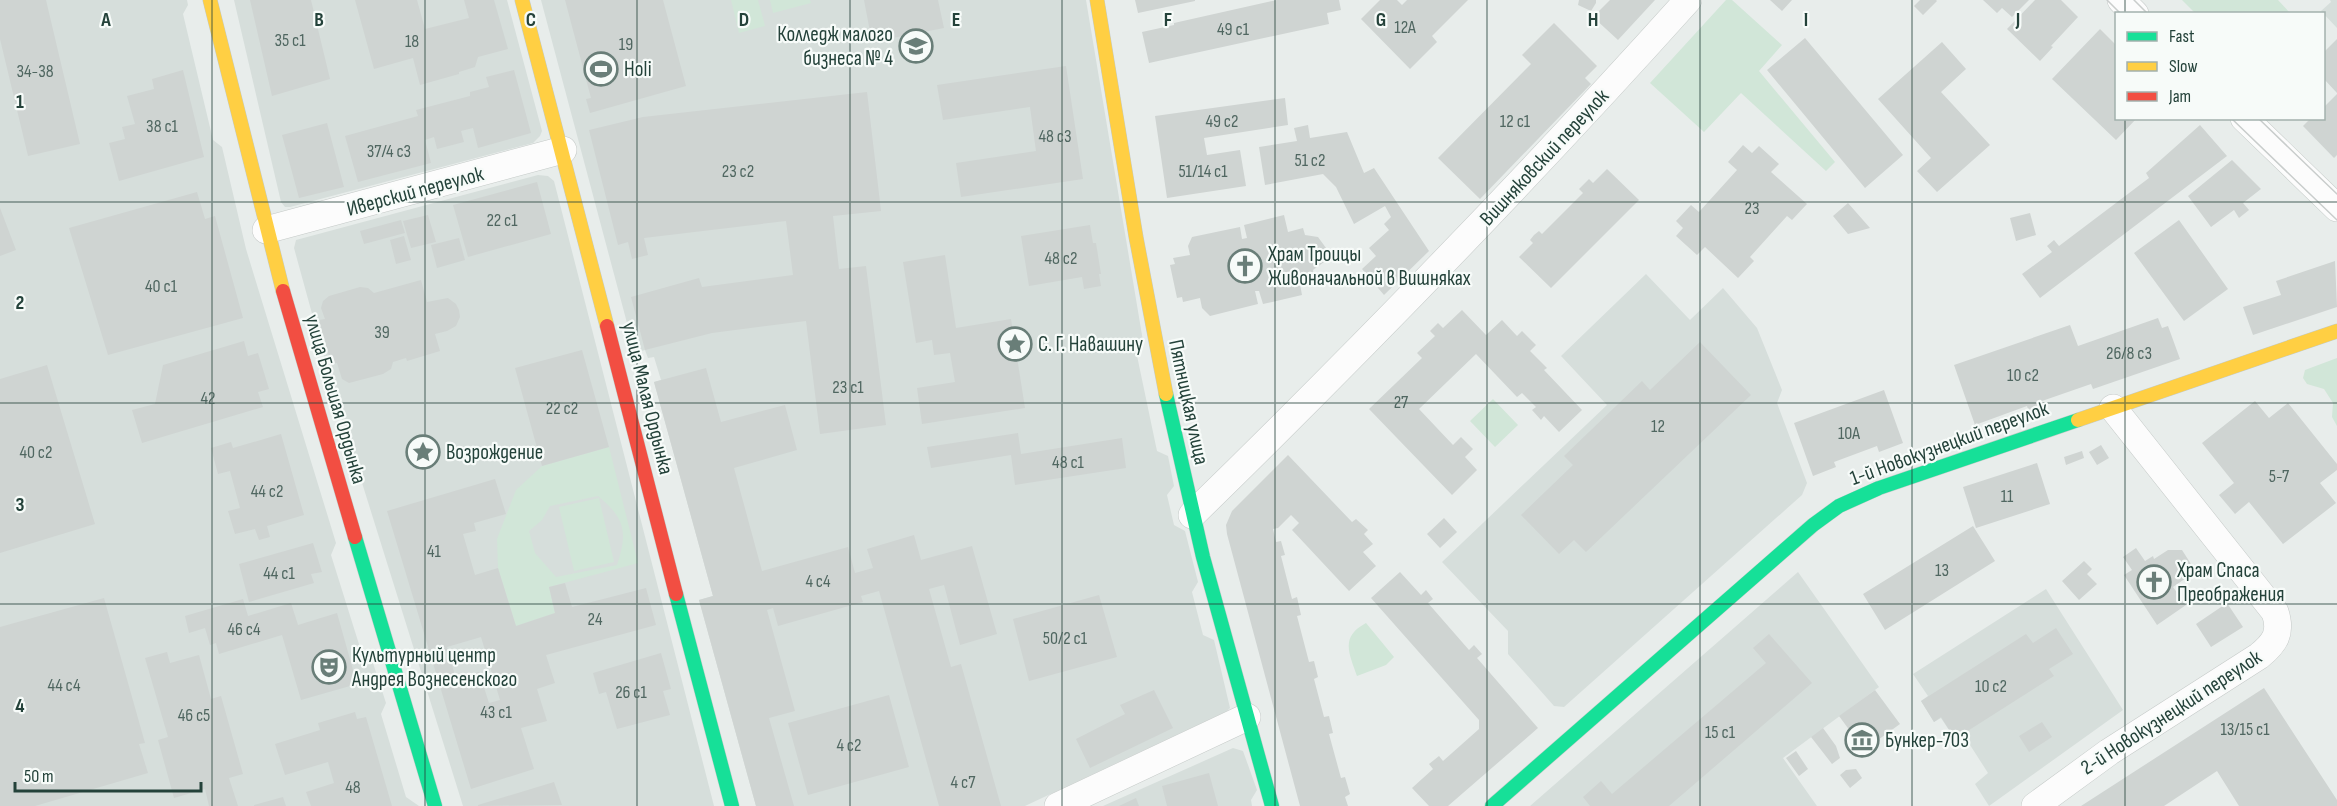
<svg xmlns="http://www.w3.org/2000/svg" width="2337" height="806" viewBox="0 0 2337 806" font-family="'Sofia Sans Condensed',sans-serif">
<style>
.built{fill:#d6dedb}
.green{fill:#d1e6d8;fill-rule:evenodd}
.building{fill:#cfd4d2;fill-rule:evenodd}
.lines{fill:none;stroke-linecap:round;stroke-linejoin:round}
.street-casing{stroke:#c5cac8;stroke-width:28}
.fast-casing{stroke:#c3cbc8;stroke-width:15}
.slow-casing{stroke:#c3cbc8;stroke-width:15}
.jam-casing{stroke:#c3cbc8;stroke-width:15}
.street{stroke:#fcfcfc;stroke-width:27}
.fast{stroke:#16e098;stroke-width:14}
.slow{stroke:#ffcf43;stroke-width:14}
.jam{stroke:#f24e42;stroke-width:14}
.tram{stroke:#c9cdcc;stroke-width:1.5}
.grid{fill:none;stroke:#24423a;stroke-width:1.5;stroke-opacity:0.55}
.labels{text-anchor:middle;stroke-width:4.5;stroke-linejoin:round;paint-order:stroke}
.number-label{font-size:18px;fill:#506761}
.poi-label{font-size:21px;fill:#24423a;stroke:#f7fbf9;text-anchor:start}
.street-label{font-size:21px;fill:#24423a;stroke:#f7fbf9}
.grid-label{font-size:20px;text-anchor:middle;font-weight:bold;fill:#24423a;stroke:#f7fbf9;stroke-width:4.5;stroke-linejoin:round;paint-order:stroke}
</style>
<rect width="100%" height="100%" fill="#e8edeb"/>
<path class="built" d="M0,0H187L188,5L183,14L213,140L222,147L246,249L336,543L331,555L363,657H367L373,663L386,703L381,714L406,797L419,806H0Z
M234,0H507L542,131L540,136L533,143L290,207H285L281,202Z
M541,0H1086L1143,341L1136,351L1157,451L1168,456L1174,486L1167,495L1174,525L1185,531L1198,582L1192,592L1203,635L1214,640L1230,708L1227,711L1025,806H756L699,600L713,596L654,382L661,380L654,357L648,358L645,350L635,353Z
M2330,0H2337V28L2321,11L2331,2Z
M538,175L548,176L554,181L714,806H463L333,390L294,248L296,240Z
M1646,274L1690,320L1723,288L1757,328L1782,390L1777,403L1807,483L1802,495L1564,707L1554,706L1508,654V631L1442,562L1607,405L1561,356Z
M1798,572L1879,687L1783,758L1817,806H1530Z
M2046,589L2123,710L1989,806L1975,784L1988,773L1963,734L1955,739L1941,718L1934,722L1921,701L1928,696L1913,674Z
M1233,748L1243,751L1257,790L1251,800L1252,806H1103Z"/>
<path class="green" d="M731,0H758L765,26L739,33Z
M770,0H810L811,3L773,13Z
M1726,0H1732L1782,45L1759,71L1835,162L1826,171L1741,93L1704,132L1650,83Z
M2182,0H2278L2290,13H2195Z
M2337,358V426L2332,417L2333,403L2324,389L2307,384L2303,378L2305,370Z
M1493,399L1518,425L1495,447L1470,421Z
M609,447L638,563L549,587L555,613L516,626L498,568L497,539L516,490L542,466ZM598,496C625,518 628,532 617,565L556,577L535,553L529,531L542,520L550,506Z
M599,498L614,562L574,571L559,507Z
M1366,623L1394,657L1386,665L1357,676C1349,653 1340,637 1366,623Z"/>
<path class="building" d="M0,0H46L80,144L28,156L0,39Z
M250,0H311L330,79L272,96Z
M355,0H417L425,29L469,18L464,0H494L508,49L478,57L475,67L459,72V74L420,85L413,58L374,69Z
M565,0H663L686,86L590,113L586,99L591,98Z
M864,0H938L944,28L872,42Z
M1135,0H1195V1L1138,13Z
M1277,0H1339L1341,10L1327,13L1329,24L1149,63L1142,32L1174,25V23Z
M1380,0H1397L1402,5L1407,0H1468L1432,36L1437,42L1410,69L1361,19Z
M1579,0H1596V3L1591,11L1578,5Z
M1610,0H1655L1618,40L1593,17Z
M1770,0H1792L1782,11Z
M1920,0H1936L1937,1L1923,15L1914,6Z
M1983,0H2029L2012,17L2002,8L1997,13Z
M2035,0H2061L2078,17L2051,46L2053,47L2040,61L2007,29Z
M1554,23L1597,66L1585,78L1591,84L1480,199L1438,158L1531,64L1522,55Z
M2100,29L2116,45V118H2137L2116,140L2052,79Z
M1805,38L1903,155L1865,188L1767,70Z
M2337,39V93L2324,79V52Z
M1942,42L1966,69L1941,92L1990,145L1937,192L1917,171L1931,158L1878,99Z
M1066,66L1083,179L961,197L956,163L1036,151L1030,107L943,120L937,85Z
M183,70L204,157L119,181L109,143L125,139L122,127L135,124L127,96L154,89L152,79Z
M514,70L531,133L478,148L473,128L461,131L464,142L437,149L434,137L425,140L431,163L358,182L345,136L418,116L416,110L470,96V92L489,87L486,77Z
M867,92L881,211L833,216L839,269L866,266L886,425L820,434L806,321L712,333L645,350L631,297L699,278L702,287L793,275L786,221L644,238L648,255L632,259L628,242L618,245L589,130L643,117Z
M2337,94V155L2334,158L2303,126L2311,118H2324V107Z
M1285,98L1288,125L1204,138L1207,155L1240,150L1246,186L1167,198L1155,116Z
M327,123L344,187L299,198L282,135Z
M1308,125L1310,138L1347,132L1364,173L1374,168L1429,251L1384,295L1362,269L1376,256L1369,248L1389,230L1384,224L1391,217L1385,206L1354,224L1336,187L1323,174L1265,185L1259,147L1297,141L1294,128Z
M2200,125L2227,156L2040,298L2022,274L2052,252L2047,246L2054,240L2059,246L2149,178L2146,173Z
M1743,145L1752,153L1759,146L1779,164L1771,172L1807,204L1792,220L1787,216L1750,257L1754,261L1738,278L1705,247L1697,255L1676,236L1683,228L1676,221L1691,205L1699,212L1737,170L1728,162Z
M2232,160L2261,189L2243,203L2249,210L2239,218L2234,210L2211,227L2188,196Z
M1607,169L1639,200L1551,288L1519,257L1533,243L1530,240L1534,235L1539,231L1542,234L1583,193L1579,189L1589,179L1593,183Z
M537,182L551,234L468,257L453,205Z
M197,192L205,219L215,216L243,318L108,355L69,228Z
M1848,203L1870,228L1848,234L1833,216Z
M0,208L16,250L0,256Z
M2030,213L2036,235L2016,241L2010,218Z
M428,215L436,242L411,248L403,221Z
M1284,215L1288,232L1303,228L1305,235L1318,237L1326,248L1324,262L1313,270L1314,276L1299,279L1302,295L1263,304L1259,291H1255L1258,304L1210,316L1202,308L1200,298L1183,302L1182,297L1177,298L1170,265L1175,264L1173,258L1190,255L1188,246L1192,237L1240,227L1242,239L1247,238L1244,225Z
M401,220L405,233L364,244L360,231Z
M2179,220L2228,289L2184,321L2134,253Z
M1090,225L1093,243H1096L1101,274H1099L1101,286L1084,289L1082,277L1029,286L1021,236Z
M404,236L411,260L396,264L390,240Z
M459,238L465,260L437,268L431,245Z
M945,255L956,328L1011,319L1025,408L922,424L917,388L955,382L950,353L934,355L932,340L916,343L903,262Z
M2335,261L2337,307L2253,335L2243,307L2281,295L2276,281Z
M421,280L427,302L448,298L456,304L459,310L460,317L456,326L447,331L435,334L440,351L407,361L406,358L393,362L391,369L383,374L349,383L342,379L337,363L331,364L319,320L325,319L321,308L323,301L329,296L360,287L368,288L374,293Z
M1462,310L1486,335L1502,320L1517,336L1522,331L1536,345L1530,351L1547,368L1544,370L1582,410L1559,432L1544,416L1541,420L1532,410L1536,407L1522,393L1517,397L1476,354L1419,409L1453,445L1461,437L1473,449L1465,457L1477,470L1452,495L1369,409L1422,358L1417,353L1435,336L1430,331L1438,323L1443,328Z
M2158,318L2162,328L2168,326L2180,359L2093,389L2091,384L2042,401L2044,407L2029,412L2027,406L1975,425L1954,365L2070,325L2078,346Z
M244,341L248,356L258,353L269,389L258,392L263,407L142,443L132,410L155,404L163,365Z
M1700,342L1751,395L1586,552L1574,540L1559,554L1521,515L1573,465L1564,456L1642,381L1650,390Z
M582,350L609,447L542,466L515,368Z
M47,365L95,524L0,553V379Z
M706,368L721,422L785,405L797,450L734,468L762,571L848,547L855,573L873,568L867,549L914,535L921,560L972,546L997,634L960,645L944,585L929,589L951,667L961,664L1001,806H939L879,591L861,596L863,602L778,626L773,608L767,610L795,711L769,718L794,806H756L699,600L713,596L654,382Z
M1884,390L1903,443L1879,452L1877,446L1834,462L1836,467L1813,476L1794,423Z
M2255,401L2269,418L2288,403L2337,464V470L2320,483L2336,503L2283,544L2249,502L2235,514L2219,495L2234,483L2202,443Z
M1018,433L1021,454L1122,438L1126,468L1015,485L1011,455L931,468L927,447Z
M281,434L304,515L267,526L270,537L259,540L255,529L235,534L228,511L240,508L230,471L218,474L211,448L231,442L233,448Z
M2101,445L2109,458L2097,465L2089,452Z
M2082,451L2084,458L2066,465L2064,457Z
M1288,455L1352,522L1356,519L1368,530L1364,534L1373,544L1363,552L1376,566L1349,591L1292,530L1299,523L1291,515L1278,528L1273,529L1276,542L1281,541L1285,555L1281,556L1292,599L1297,597L1301,615L1297,616L1309,662L1314,661L1318,677L1314,679L1324,717L1329,716L1333,733L1329,734L1341,778L1345,777L1350,794L1345,797L1348,806H1300L1227,534L1226,525L1232,511Z
M2037,463L2050,504L1976,528L1963,487Z
M495,479L506,514L474,523L476,531L463,534L475,575L498,568L516,626L555,613L549,587L565,583L572,607L646,588L656,625L546,655L555,683L537,689L547,721L521,728L534,769L471,789L387,511ZM481,637L500,700L489,703L479,672L456,679L447,647Z
M1444,518L1457,532L1440,548L1427,534Z
M1973,526L1995,561L1885,630L1863,594Z
M313,543L322,572L311,574L314,583L249,602L239,564Z
M2136,548L2145,561L2153,556L2154,559L2168,550H2182L2191,564L2186,578L2173,587L2186,605L2157,625L2124,575L2132,570L2123,557Z
M2084,561L2092,569L2087,574L2097,584L2079,600L2062,581Z
M1400,572L1421,595L1426,590L1433,599L1428,603L1469,650L1474,645L1482,654L1477,658L1538,728L1448,806H1429L1412,788L1433,769L1429,764L1439,756L1443,761L1479,729V720L1371,598Z
M1099,595L1117,657L1029,681L1013,619Z
M104,598L145,743L139,744L148,773L35,806H0V627Z
M243,599L248,616L291,603L298,625L337,613L357,684L301,700L282,635L219,654L216,643L210,645L205,628L189,633L185,616Z
M2227,603L2243,627L2211,647L2196,624Z
M2056,628L2073,654L2049,669L2054,676L1955,739L1941,717L1934,722L1921,701L2026,634L2033,643Z
M1769,634L1812,683L1669,806H1590L1583,797L1601,781L1612,794L1766,663L1753,648Z
M167,652L170,663L199,655L211,699L221,696L243,774L229,778L238,806H209L205,789L174,798L158,740L168,737L145,658Z
M661,653L671,689L663,691L670,715L617,729L606,692L599,694L593,673Z
M2264,688L2337,800V806H2239L2217,771L2164,806H2081Z
M1154,690L1173,728L1090,768L1076,739L1125,714L1120,705Z
M1875,690L1900,724L1864,750L1839,716Z
M889,695L909,767L808,795L788,723Z
M355,712L357,719L366,717L392,806H311L306,792L334,783L328,762L285,775L275,744L320,730L318,723Z
M2042,722L2052,737L2029,752L2019,736Z
M1823,728L1836,746L1840,758L1832,764L1811,737Z
M1796,751L1808,769L1799,776L1786,758Z
M1856,769L1862,778L1850,788L1840,775L1846,770Z
M1209,773L1218,806H1167L1162,786Z
M554,782L562,805L478,806V805Z
M283,797L286,806H254V805Z
M1136,798L1139,806H1119Z"/>
<g class="lines">
<g class="street-casing">
<path id="street" d="M2121,0L2135,14
M2244,118L2337,208
M266,230L563,150
M1192,515C1363,348 1529,177 1688,0
M1058,806L1247,717
M2035,806L2109,752L2259,656C2275,643 2282,633 2275,612L2113,408"/>
</g>
<g class="fast-casing">
<path id="fast" d="M1166,394L1203,557L1272,806
M355,537L435,806
M676,594L732,806
M1492,806L1813,525L1839,506L1879,488L2078,420"/>
</g>
<g class="slow-casing">
<path id="slow" d="M210,0L283,291
M522,0L607,326
M1097,0L1136,237L1166,394
M2078,420L2337,331"/>
</g>
<g class="jam-casing">
<path id="jam" d="M283,291L355,537
M607,326L676,594"/>
</g>
<use href="#street" class="street"/>
<use href="#fast" class="fast"/>
<use href="#slow" class="slow"/>
<use href="#jam" class="jam"/>
<path class="tram" d="M2107,0L2121,14
M2134,0L2148,14
M2231,118L2337,220
M2258,118L2337,194"/>
</g>
<path class="grid" d="M212,0V806M425,0V806M637,0V806M850,0V806M1062,0V806M1275,0V806M1487,0V806M1700,0V806M1912,0V806M2125,0V14M2125,118V806M0,202H2337M0,403H2337M0,604H2337"/>
<defs>
<g id="university-ring" transform="scale(1.725)"><circle r="9.5" fill="#f7fbf9" stroke="#697e78" stroke-width="1.5"/><path d="M0-5L7-2L0 1L-7-2ZM-4 1L0 2.5L4 1V4Q0 6-4 4Z" fill="#697e78"/></g>
<g id="stadium-ring" transform="scale(1.725)"><circle r="9.5" fill="#f7fbf9" stroke="#697e78" stroke-width="1.5"/><path d="M0-5a6.5 5 0 1 0 0 10a6.5 5 0 1 0 0-10ZM-3.5-1.8h7v3.6h-7Z" fill="#697e78"/></g>
<g id="church-ring" transform="scale(1.725)"><circle r="9.5" fill="#f7fbf9" stroke="#697e78" stroke-width="1.5"/><path d="M-1.2-6h2.4v3.5h3.3v2.4h-3.3V6h-2.4V-.1h-3.3v-2.4h3.3Z" fill="#697e78"/></g>
<g id="sight-ring" transform="scale(1.725)"><circle r="9.5" fill="#f7fbf9" stroke="#697e78" stroke-width="1.5"/><path d="M0-6L1.8-2.2L6-1.7L2.9 1.2L3.7 5.4L0 3.3L-3.7 5.4L-2.9 1.2L-6-1.7L-1.8-2.2Z" fill="#697e78"/></g>
<g id="theatre-ring" transform="scale(1.725)"><circle r="9.5" fill="#f7fbf9" stroke="#697e78" stroke-width="1.5"/><path d="M-5-5.5Q0-4 5-5.5V0Q5 5 0 6Q-5 5-5 0ZM-3.3-2.5H-1v1.5H-3.3ZM1-2.5H3.3v1.5H1ZM-2.8 1Q0 5.5 2.8 1Z" fill="#697e78"/></g>
<g id="museum-ring" transform="scale(1.725)"><circle r="9.5" fill="#f7fbf9" stroke="#697e78" stroke-width="1.5"/><path d="M0-6L6-3V-2H-6V-3ZM-5-1h2V3h-2ZM-1-1h2V3h-2ZM3-1h2V3H3ZM-6 4H6V6H-6Z" fill="#697e78"/></g>
</defs>
<g fill-rule="evenodd">
<use href="#university-ring" x="916" y="46"/>
<use href="#stadium-ring" x="601" y="69"/>
<use href="#church-ring" x="1245" y="266"/>
<use href="#sight-ring" x="1015" y="344"/>
<use href="#sight-ring" x="423" y="452"/>
<use href="#church-ring" x="2154" y="582"/>
<use href="#theatre-ring" x="329" y="667"/>
<use href="#museum-ring" x="1862" y="740"/>
</g>
<g class="labels">
<g class="number-label">
<text x="1405" y="33">12А</text>
<text x="1233" y="35">49 с1</text>
<text x="290" y="46">35 с1</text>
<text x="412" y="47">18</text>
<text x="626" y="50">19</text>
<text x="35" y="77">34-38</text>
<text x="1222" y="127">49 c2</text>
<text x="1515" y="127">12 с1</text>
<text x="162" y="132">38 с1</text>
<text x="1055" y="142">48 с3</text>
<text x="389" y="157">37/4 с3</text>
<text x="1310" y="166">51 с2</text>
<text x="738" y="177">23 с2</text>
<text x="1203" y="177">51/14 с1</text>
<text x="1752" y="214">23</text>
<text x="502" y="226">22 с1</text>
<text x="1061" y="264">48 с2</text>
<text x="161" y="292">40 с1</text>
<text x="382" y="338">39</text>
<text x="2129" y="359">26/8 с3</text>
<text x="2023" y="381">10 с2</text>
<text x="848" y="393">23 с1</text>
<text x="208" y="404">42</text>
<text x="1401" y="408">27</text>
<text x="562" y="414">22 с2</text>
<text x="1658" y="432">12</text>
<text x="1849" y="439">10А</text>
<text x="36" y="458">40 с2</text>
<text x="1068" y="468">48 с1</text>
<text x="2279" y="482">5-7</text>
<text x="267" y="497">44 с2</text>
<text x="2007" y="502">11</text>
<text x="434" y="557">41</text>
<text x="1942" y="576">13</text>
<text x="279" y="579">44 с1</text>
<text x="818" y="587">4 с4</text>
<text x="595" y="625">24</text>
<text x="244" y="635">46 с4</text>
<text x="1065" y="644">50/2 с1</text>
<text x="64" y="691">44 с4</text>
<text x="1991" y="692">10 с2</text>
<text x="631" y="698">26 с1</text>
<text x="496" y="718">43 с1</text>
<text x="194" y="721">46 с5</text>
<text x="2245" y="735">13/15 с1</text>
<text x="1720" y="738">15 с1</text>
<text x="849" y="751">4 с2</text>
<text x="963" y="788">4 с7</text>
<text x="353" y="793">48</text>
</g>
<g class="poi-label">
<text x="893" y="41" text-anchor="end">Колледж малого<tspan x="893" dy="24">бизнеса № 4</tspan></text>
<text x="624" y="76">Holi</text>
<text x="1268" y="261">Храм Троицы<tspan x="1268" dy="24">Живоначальной в Вишняках</tspan></text>
<text x="1038" y="351">С. Г. Навашину</text>
<text x="446" y="459">Возрождение</text>
<text x="2177" y="577">Храм Спаса<tspan x="2177" dy="24">Преображения</tspan></text>
<text x="352" y="662">Культурный центр<tspan x="352" dy="24">Андрея Вознесенского</tspan></text>
<text x="1885" y="747">Бункер-703</text>
</g>
<g class="street-label">
<text transform="translate(1544 157) rotate(-47)" y="7">Вишняковский переулок</text>
<text transform="translate(415 191) rotate(-15)" y="7">Иверский переулок</text>
<text transform="translate(648 398) rotate(76)" y="7">улица Малая Ордынка</text>
<text transform="translate(336 399) rotate(74)" y="7">улица Большая Ордынка</text>
<text transform="translate(1189 402) rotate(78)" y="7">Пятницкая улица</text>
<text transform="translate(1949 443) rotate(-20)" y="7">1-й Новокузнецкий переулок</text>
<text transform="translate(2171 712) rotate(-33)" y="7">2-й Новокузнецкий переулок</text>
</g>
</g>
<g class="grid-label">
<text x="106" y="26">A</text>
<text x="319" y="26">B</text>
<text x="531" y="26">C</text>
<text x="744" y="26">D</text>
<text x="956" y="26">E</text>
<text x="1168" y="26">F</text>
<text x="1381" y="26">G</text>
<text x="1593" y="26">H</text>
<text x="1806" y="26">I</text>
<text x="2018" y="26">J</text>
<text x="20" y="108">1</text>
<text x="20" y="309">2</text>
<text x="20" y="511">3</text>
<text x="20" y="712">4</text>
</g>
<rect x="2115" y="12" width="210" height="108" fill="#f7fbf9" stroke="#a3b1ad" stroke-width="1.5"/>
<rect x="2127" y="32" width="30" height="9" fill="#16e098" stroke="#a3b1ad" stroke-width="1.5"/>
<text x="2169" y="42" font-size="18" fill="#24423a">Fast</text>
<rect x="2127" y="62" width="30" height="9" fill="#ffcf43" stroke="#a3b1ad" stroke-width="1.5"/>
<text x="2169" y="72" font-size="18" fill="#24423a">Slow</text>
<rect x="2127" y="92" width="30" height="9" fill="#f24e42" stroke="#a3b1ad" stroke-width="1.5"/>
<text x="2169" y="102" font-size="18" fill="#24423a">Jam</text>
<path d="M15 782v9h186v-9" fill="none" stroke="#24423a" stroke-width="3"/>
<text x="24" y="782" font-size="18" fill="#24423a" stroke="#f7fbf9" stroke-width="4.5" paint-order="stroke">50 m</text>
</svg>
